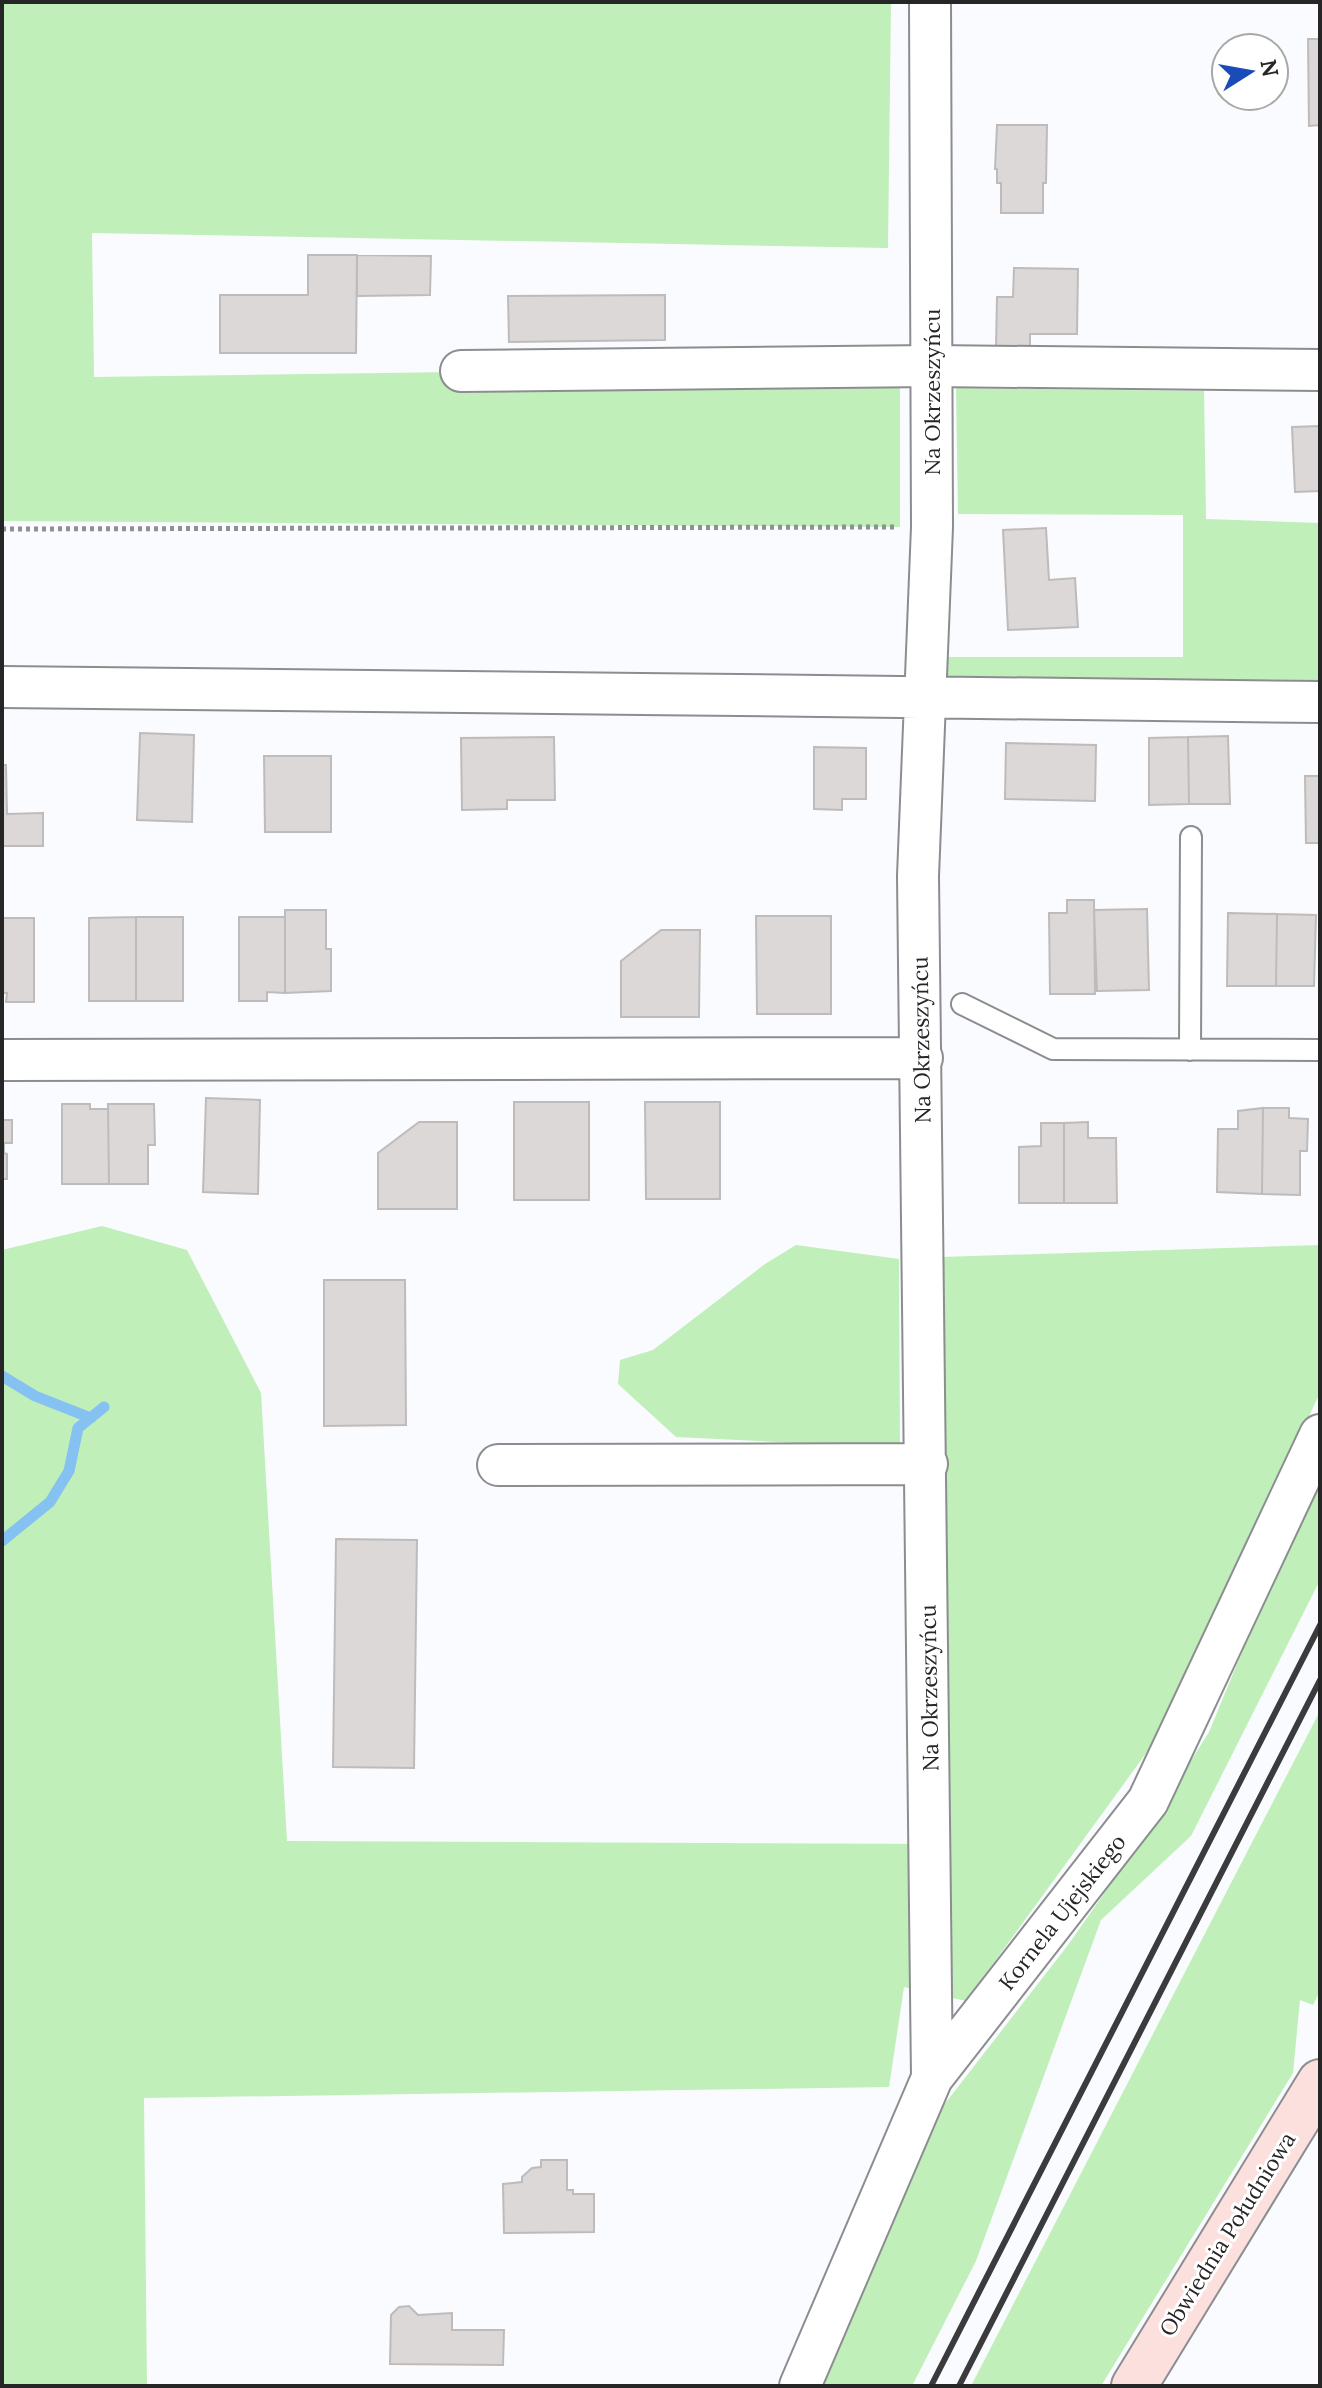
<svg xmlns="http://www.w3.org/2000/svg" width="1322" height="2388" viewBox="0 0 1322 2388" font-family="Lora,serif">
<style>
.green{fill:#c0efba}
.lines{fill:none;stroke-linecap:round;stroke-linejoin:round}
.stream{stroke:#85c2f1;stroke-width:11}
.building{fill:#dcd8d7;stroke:#bfbbba;stroke-width:2}
.service-casing{stroke:#8c8d90;stroke-width:24}
.minor-casing{stroke:#8c8d90;stroke-width:44}
.secondary-casing{stroke:#8c8d90;stroke-width:48}
.path{stroke:#8f9092;stroke-width:5;stroke-dasharray:4 4;stroke-linecap:butt}
.service{stroke:#fff;stroke-width:20}
.minor{stroke:#fff;stroke-width:40}
.secondary{stroke:#fce0de;stroke-width:44}
.rail{stroke:#3b3b3d;stroke-width:6}
.labels{text-anchor:middle;stroke-width:6;stroke-linejoin:round;paint-order:stroke}
.street-label{font-size:22px;fill:#262627;stroke:#fff}
</style>
<rect width="100%" height="100%" fill="#fafbfe"/>
<path class="green" d="M2,2H891L888,248L92,233L94,377L900,366V527L2,521Z
M956,388L1204,391L1206,519L1320,523V689L944,684L945,657H1183V515L958,514Z
M102,1226L187,1250L261,1393L287,1841L951,1844L941,1257L1320,1245V1393L1155,1741L966,2001L904,1987L889,2087L144,2098L147,2386H2V1250Z
M796,1245L899,1259L900,1448L676,1437L618,1384L620,1360L653,1350L765,1264Z
M1320,1463V1580L1191,1836L1101,1920L976,2261L912,2386H810L940,2110L1068,1945L1140,1842L1209,1732Z
M1320,1711V1991L1313,2005L1300,2000L1293,2073L1101,2386H971Z"/>
<g class="lines">
<path class="stream" d="M2,1376L35,1396L91,1418
M2,1541L50,1502L69,1471L78,1428L104,1407"/>
</g>
<path class="building" d="M1308,39H1320V125L1309,126Z
M997,125H1047L1046,183H1043V213H1001V183H997V169H995Z
M308,255H357L356,353H220V295H308Z
M357,255L431,256L430,295L357,296Z
M1014,268L1078,269L1077,334H1030V349L996,348L997,297H1013Z
M665,295V340L509,342L508,296Z
M1320,426V491L1295,492L1292,427Z
M1046,528L1049,580L1075,578L1078,627L1008,630L1003,530Z
M140,733L194,735L192,822L137,820Z
M1228,736L1230,804H1189L1188,737Z
M554,737L555,800H507V809L462,810L461,738Z
M1188,737L1189,804L1149,805V738Z
M1006,743L1096,745L1095,801L1005,799Z
M814,747L866,748V799H842V810L814,809Z
M264,756H331V832H265Z
M2,765H6L7,814L43,813V846H2Z
M1305,776H1320V843H1306Z
M1067,900H1094L1095,994H1050L1049,913H1067Z
M1147,909L1149,990L1097,991L1094,910Z
M285,910H326V949H331V991L285,993Z
M1228,913L1277,914L1276,986H1227Z
M1277,914L1316,915L1314,986H1276Z
M756,916H831V1014H757Z
M136,917H183V1001H136Z
M136,917V1001H89V918Z
M239,917H285V993L267,992V1001H239Z
M2,918H34V1002H6L7,993H2Z
M661,930H700L699,1017H621V961Z
M206,1098L260,1100L258,1194L203,1192Z
M514,1102H589V1200H514Z
M645,1102H720V1199H646Z
M62,1104H90V1109H108L109,1184H62Z
M108,1104H154L155,1145H148V1184H109Z
M1263,1108L1262,1194L1217,1192L1218,1129H1238V1111Z
M1263,1108H1289V1118L1308,1119L1307,1151H1300V1195L1262,1194Z
M2,1120H12V1143H4V1153L7,1154V1179H2Z
M419,1122H457V1209H378V1153Z
M1088,1122V1138H1116L1117,1203H1064V1123Z
M1041,1123H1064V1203H1019V1147L1041,1146Z
M324,1280H405L406,1425L324,1426Z
M336,1539L417,1540L414,1768L333,1767Z
M541,2160H567V2190H573V2194H594V2232L504,2233L503,2184L522,2182V2177L532,2168L541,2167Z
M409,2306L418,2315L452,2313V2330H504L503,2365L390,2364L391,2315L399,2307Z"/>
<g class="lines">
<g class="service-casing">
<path id="service" d="M962,1004L1053,1049L1320,1050
M1190,1050L1191,837"/>
</g>
<g class="minor-casing">
<path id="minor" d="M930,2L932,527L918,876L932,2078
M461,371L932,366L1320,370
M2,687C441,694 881,694 1320,702
M2,1060L922,1058
M498,1465L927,1464
M800,2386L932,2078L1148,1801L1320,1435"/>
</g>
<g class="secondary-casing">
<path id="secondary" d="M1134,2386L1320,2082"/>
</g>
<path class="path" d="M2,529L895,527"/>
<use href="#service" class="service"/>
<use href="#minor" class="minor"/>
<use href="#secondary" class="secondary"/>
<path class="rail" d="M931,2386L1320,1625
M959,2386L1320,1680"/>
</g>
<g class="labels">
<g class="street-label">
<text transform="translate(932 392) rotate(-90)" y="8">Na Okrzeszyńcu</text>
<text transform="translate(921 1040) rotate(-91)" y="8">Na Okrzeszyńcu</text>
<text transform="translate(929 1688) rotate(-91)" y="8">Na Okrzeszyńcu</text>
<text transform="translate(1062 1912) rotate(-52)" y="8">Kornela Ujejskiego</text>
<text transform="translate(1227 2234) rotate(-58)" y="8">Obwiednia Południowa</text>
</g>
</g>
<rect width="1322" height="2388" fill="none" stroke="#262627" stroke-width="8"/>
<g transform="translate(1250 72) rotate(79)"><circle r="38" fill="#ffffff" stroke="#a8a8a9" stroke-width="2"/>
<path d="M0-6L14 30L0 20L-14 30Z" fill="#1a4bb8"/>
<text y="-12" font-size="22" font-weight="bold" text-anchor="middle" fill="#262627">N</text>
</g>
</svg>
